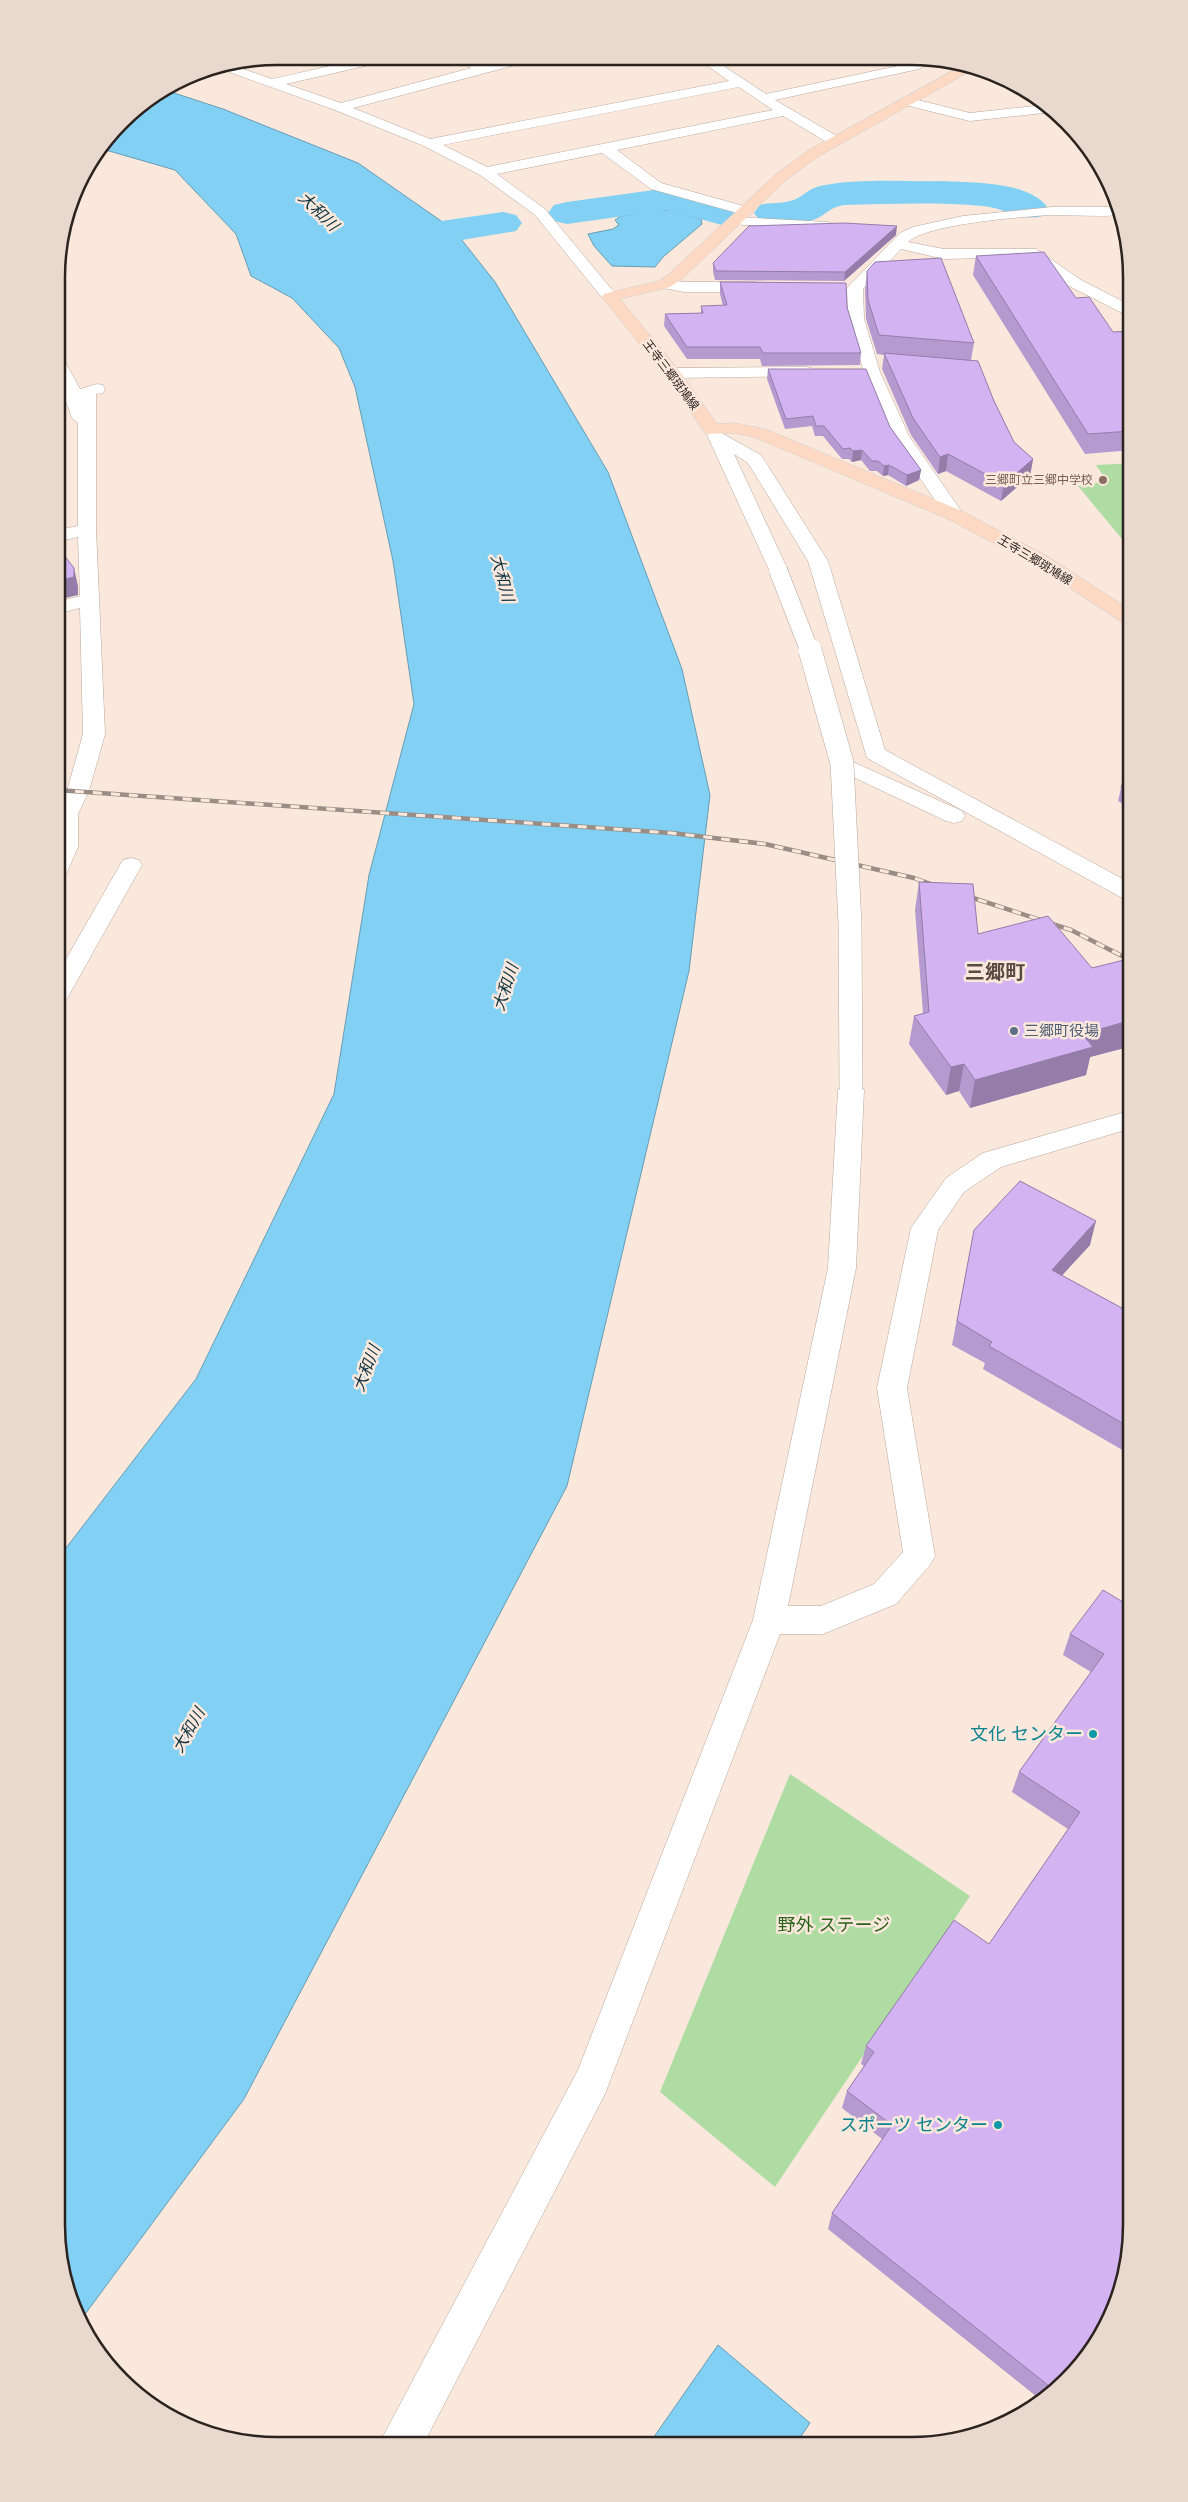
<svg xmlns="http://www.w3.org/2000/svg" width="1188" height="2502" viewBox="0 0 1188 2502" font-family="'Noto Sans','Noto Sans JP',sans-serif">
<style>
.green{fill:#afdca3}
.water{fill:#82d0f3;stroke:#689cb3}
.lines{fill:none;stroke-linecap:round;stroke-linejoin:round}
.river{fill:#82d0f3;fill-rule:evenodd}
.minor-casing{stroke:#b9a79d;stroke-width:1}
.major-casing{stroke:#d0cfce;stroke-width:1}
.minor{fill:#fff;fill-rule:evenodd}
.major{fill:#fdd9c4;fill-rule:evenodd}
.rail-casing{stroke:#9a8d85;stroke-width:4.5}
.rail{stroke:#fae8dd;stroke-width:3;stroke-dasharray:9;stroke-linecap:butt}
.minor-bridge-far1-casing{stroke:#b9a79d;stroke-width:19;stroke-linecap:butt}
.minor-bridge-casing{stroke:#b9a79d;stroke-width:24;stroke-linecap:butt}
.minor-bridge-far1{stroke:#fff;stroke-width:18}
.minor-bridge{stroke:#fff;stroke-width:23}
.wall{fill:#b59acf}
.shaded-wall{fill:#947da9}
.building{fill:#d3b3f1;stroke:#947da9}
.education-dot{fill:#8d6e63;stroke:#fae8dd;stroke-width:2}
.service-dot{fill:#5c6f8a;stroke:#fae8dd;stroke-width:2}
.culture-dot{fill:#0f9aa8;stroke:#fae8dd;stroke-width:2}
.labels{text-anchor:middle;stroke-width:5;stroke-linejoin:round;paint-order:stroke}
.far-street-label{font-size:12px;fill:#2a231f;stroke:#fae8dd}
.far-education-label{font-size:12px;fill:#785e54;stroke:#fae8dd;text-anchor:end}
.service-label{font-size:15px;fill:#4e5e75;stroke:#fae8dd;text-anchor:start}
.water-label{font-size:16px;font-style:italic;fill:#0d3240;stroke:#fae8dd}
.near-culture-label{font-size:18px;fill:#0d838f;stroke:#fae8dd;text-anchor:end}
.near-park-label{font-size:18px;fill:#2a6319;stroke:#fae8dd}
.district-label{font-size:20px;font-weight:bold;fill:#594b41;stroke:#fae8dd}
.rim{fill:none;stroke:#2a231f;stroke-width:2.5}
</style>
<rect width="100%" height="100%" fill="#fae8dd"/>
<path class="green" d="M1132,463V551L1078,486L1107,481L1096,465Z
M790,1774L970,1896L775,2187L660,2092Z"/>
<path class="water" d="M165,90L223,109L358,163L454,230L495,282L608,472L682,669L710,795L689,971L567,1486L244,2099L80,2321L64,2283L56,2225V1561L196,1379L334,1094L369,875L414,704L393,561L355,387L339,348L292,298L251,276L236,234L175,170L102,149L131,111Z
M657,210H671L701,219L702,224L663,257L655,267L612,266L594,246L588,234L613,229L619,225L615,220L621,216Z
M718,2345L810,2423L795,2445L649,2444Z"/>
<g class="lines">
<path class="river" d="M943,181C973,183 1029,181 1048,208L1042,216C1018,222 1006,208 983,206C937,202 890,204 844,205C834,207 831,209 823,215C804,227 780,226 760,221L754,213L760,205C770,202 780,204 790,201C801,199 807,189 820,186C860,178 903,182 943,181Z
M668,188L735,206L741,214L735,222L722,225L667,210L567,224L554,221L548,213L554,205L567,202Z
M503,212L516,215L522,223L516,231L359,257L345,253L340,245L345,237L359,233Z"/>
<g class="minor-casing">
<path id="minor" d="M370,57H392L391,60L286,84L341,103L471,68L458,57H473L484,65L512,58H532L531,61L353,108L430,139L729,81L698,59H713L766,94L907,64L904,60H920L926,65L919,69L775,100L840,138L842,141L840,144H830L783,116L617,150L661,183L751,208L753,211L751,214H741L651,189L602,153L497,174L545,209L618,297L610,302L604,300L535,215L480,175L424,146L335,110L218,68L231,65L272,79ZM739,87L773,110L487,167L443,145Z
M910,98L970,113L1044,105L1049,106L1060,115L1044,113L970,121L905,105L903,102Z
M1052,207H1119L1122,215C1100,217 1076,215 1054,215C1026,216 926,224 908,242L944,249H1036L1081,280L1132,306V318L1069,286L1029,257L944,259L901,249L863,289L864,319L880,372L909,436L964,515L962,519H948L891,436L864,372L848,319L847,288L900,233L913,227L963,216Z
M734,217L828,222L835,226L828,230L729,224L727,221Z
M664,279L684,282H756L764,287L756,292H684L658,287L656,284Z
M57,357L63,358L80,389L97,384L103,385L105,389L103,393L96,394V529L105,734L89,791L78,814V847L65,877L57,879V813L67,791L83,734L80,608L57,614V602L80,596L78,537L57,542V530L78,526V423L72,418L57,377Z
M806,367L812,368L814,372L812,376L672,378L666,377L664,373L666,369L672,368Z
M716,430L761,455L828,561L885,750L1132,884V901L1124,899L867,758L808,561L748,463L734,454L788,570L785,574H771L707,435L710,431Z
M842,757L962,811L965,816L962,821L954,823L946,821L834,768L831,763L834,758Z
M131,858L139,860L142,865L69,995L66,1001L57,1003V975L120,865L123,860Z
M851,1081L860,1084L864,1090L856,1268L788,1606H821L874,1584L903,1552L877,1388L911,1228L946,1178L983,1153L1132,1110V1128L1001,1167L964,1192L938,1230L907,1388L935,1556L930,1565L896,1604L823,1634H780L605,2094L424,2443L380,2442L578,2070L753,1620L828,1268L838,1090L842,1084Z"/>
</g>
<g class="major-casing">
<path id="major" d="M965,64L976,68L819,156L786,180L682,279L670,287L620,299L678,369L717,424L734,423L765,429L962,511L1047,556L1132,611V626L1125,624L1033,564L948,519L754,437L734,433L706,434L666,377L602,297L604,294L659,281L670,273L776,174L809,150Z"/>
</g>
<use href="#minor" class="minor"/>
<use href="#major" class="major"/>
<g class="rail-casing">
<path id="rail" d="M57,790L671,833L765,844L914,878L939,887
M961,894L1071,930L1132,961"/>
</g>
<use href="#rail" class="rail"/>
<g class="minor-bridge-far1-casing">
<path id="minor-bridge-far1" d="M778,570L810,652"/>
</g>
<g class="minor-bridge-casing">
<path id="minor-bridge" d="M810,650L842,763L850,924L851,1090"/>
</g>
<use href="#minor-bridge-far1" class="minor-bridge-far1"/>
<use href="#minor-bridge" class="minor-bridge"/>
</g>
<path class="wall" d="M896,235L844,281L715,280L713,272V263Z
M976,256L1076,298L1113,332L1132,331V450L1085,454L973,275Z
M867,271L974,343L971,360L994,401L1014,442L1033,459L1030,476L1001,501L946,471L938,474L911,435L882,369L884,355L877,354L866,319L865,290Z
M720,282L847,307L861,353L860,365L762,366L760,359H687L664,326L665,314L701,313V306H723L720,294Z
M768,369L890,427L921,470L919,480L906,486L888,475L883,476L877,471H870L861,460L852,462L849,459H842L823,436H815L812,426L785,429L767,379Z
M1132,782V808L1118,801L1121,788Z
M919,882L978,934L1092,968L1132,958V1046L1090,1057L1086,1075L970,1108L959,1091L946,1095L909,1044L914,1016L923,1013L915,910Z
M974,1230L1090,1245L1062,1275L1131,1313V1455L983,1369L985,1363L952,1345Z
M1131,1531V1540L1129,1538Z
M1131,1607L1086,2360L1042,2401L828,2229L832,2213L882,2139L842,2108L847,2091L864,2066L861,2064L866,2046L989,1944L1068,1829L1012,1792L1019,1772L1091,1672L1063,1655L1070,1634Z"/>
<path class="shaded-wall" d="M897,226L896,235L844,281L845,272Z
M862,450L861,460L852,462L853,451Z
M948,454L946,471L938,474L940,457Z
M1033,459L1030,476L1001,501L1004,484Z
M889,465L888,475L883,476L884,466Z
M921,470L919,480L906,486L907,475Z
M74,568L78,586V595L57,600V581Z
M1132,1020V1046L1090,1057L1086,1075L970,1108L975,1080L1082,1034Z
M964,1064L959,1091L946,1095L951,1067Z
M1096,1221L1090,1245L1046,1293L1052,1270Z"/>
<path class="building" d="M844,223L897,226L845,272L716,271L713,263L749,226Z
M1044,252L1076,298L1089,297L1113,332L1132,331V431L1088,434L976,256Z
M941,258L974,343L879,335L868,300L867,271L875,262Z
M720,282L846,283L847,307L861,353H763L760,347H687L665,314L703,313L701,306L727,305Z
M884,353L978,361L994,401L1014,442L1033,459L1004,484L948,454L940,457L913,418Z
M768,369H866L890,427L921,470L907,475L889,465L884,466L878,461H872L862,450L853,451L850,448L843,449L824,426H816L813,416L786,419Z
M57,546L74,568V577L57,581Z
M1123,781L1132,782V793L1121,788Z
M919,882L973,884L978,934L1048,916L1092,968L1132,958V1020L1082,1034L1093,1047L975,1080L964,1064L951,1067L914,1016L929,1012Z
M1020,1181L1096,1221L1052,1270L1131,1313V1428L989,1346L992,1342L957,1321L974,1230Z
M1103,1590L1131,1607V2240L1115,2309L1086,2360L1054,2390L832,2213L892,2125L847,2091L874,2052L866,2046L954,1920L989,1944L1080,1812L1019,1772L1104,1654L1070,1634Z"/>
<circle class="education-dot" cx="1103" cy="480" r="5"/>
<circle class="service-dot" cx="1014" cy="1031" r="5"/>
<g class="culture-dot">
<circle cx="1093" cy="1734" r="5"/>
<circle cx="998" cy="2125" r="5"/>
</g>
<g class="labels">
<g class="far-street-label">
<text transform="translate(671 375) rotate(53)" y="4">王寺三郷斑鳩線</text>
<text transform="translate(1035 560) rotate(31)" y="4">王寺三郷斑鳩線</text>
</g>
<g class="far-education-label">
<text x="1093" y="484">三郷町立三郷中学校</text>
</g>
<g class="service-label">
<text x="1024" y="1036">三郷町役場</text>
</g>
<g class="water-label">
<text transform="translate(319 211) rotate(44)" y="6">大和川</text>
<text transform="translate(503 578) rotate(75)" y="6">大和川</text>
<text transform="translate(505 987) rotate(-72)" y="6">大和川</text>
<text transform="translate(366 1368) rotate(-69)" y="6">大和川</text>
<text transform="translate(188 1730) rotate(-60)" y="6">大和川</text>
</g>
<g class="near-culture-label">
<text x="1083" y="1740">文化 センター</text>
<text x="988" y="2131">スポーツ センター</text>
</g>
<g class="near-park-label">
<text x="834" y="1931">野外 ステージ</text>
</g>
<g class="district-label">
<text x="995" y="979">三郷町</text>
</g>
</g>
<path d="M0 0H1188V2502H0ZM277 65H911A212 212 0 0 1 1123 277V2225A212 212 0 0 1 911 2437H277A212 212 0 0 1 65 2225V277A212 212 0 0 1 277 65Z" fill="#e9d8ce" fill-rule="evenodd"/>
<path class="rim" d="M277 65H911A212 212 0 0 1 1123 277V2225A212 212 0 0 1 911 2437H277A212 212 0 0 1 65 2225V277A212 212 0 0 1 277 65Z"/>
</svg>
